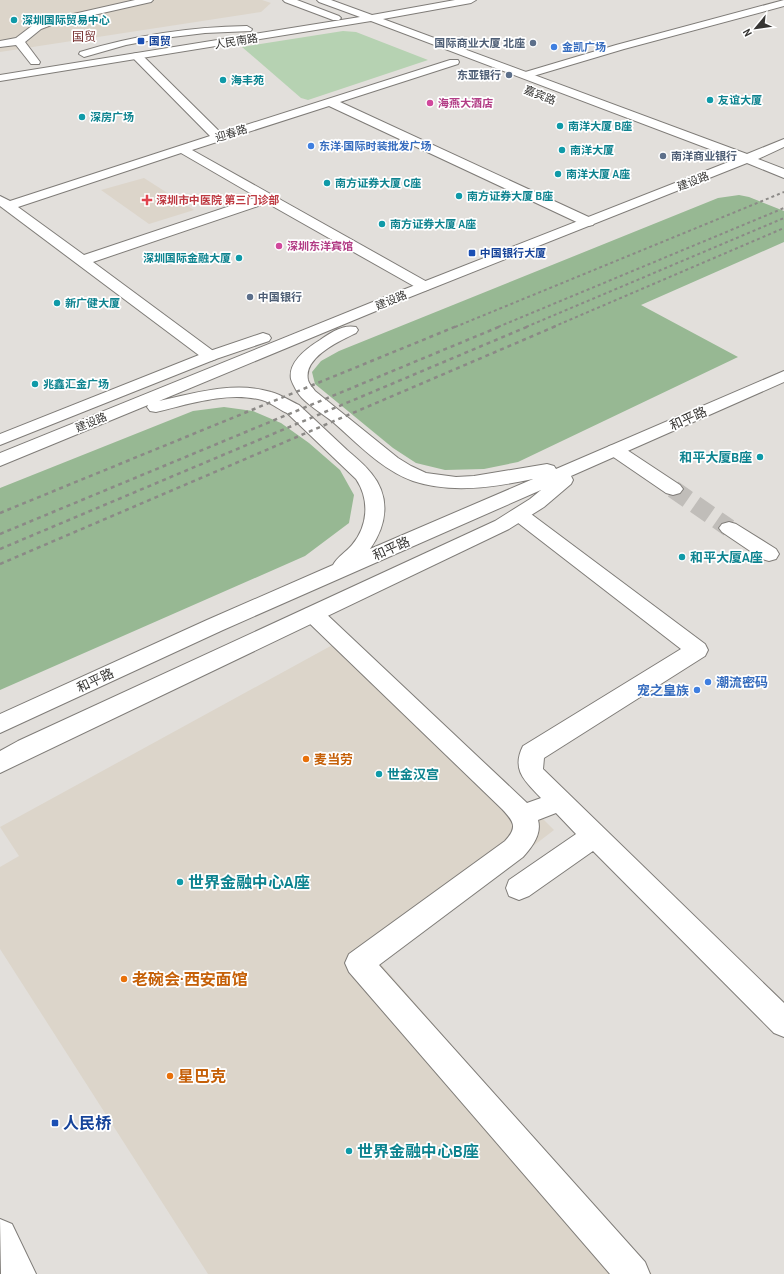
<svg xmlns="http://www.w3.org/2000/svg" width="784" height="1274" viewBox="0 0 784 1274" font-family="'Archivo Narrow','Noto Sans SC',sans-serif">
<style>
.built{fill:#dcd5ca}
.green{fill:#b6d2b2}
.forest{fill:#97b893}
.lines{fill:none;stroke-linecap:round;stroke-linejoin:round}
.minor-tunnel{stroke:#c0bdb9;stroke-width:18;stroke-dasharray:18 9;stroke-linecap:butt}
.minor-casing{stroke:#7f7c78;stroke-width:2}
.major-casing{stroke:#7f7c78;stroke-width:2}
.minor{fill:#fff;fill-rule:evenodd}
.major{fill:#fff;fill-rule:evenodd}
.rail-far1{stroke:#8b8986;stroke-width:2;stroke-dasharray:3 3;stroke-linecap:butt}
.rail{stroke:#8b8986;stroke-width:2.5;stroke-dasharray:4 4;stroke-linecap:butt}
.culture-dot{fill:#0f9aa8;stroke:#fff;stroke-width:1.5}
.transit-dot{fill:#1a4fb4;stroke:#fff;stroke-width:1.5}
.service-dot{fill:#5c6f8a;stroke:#fff;stroke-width:1.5}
.shop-dot{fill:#3f7fe0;stroke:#fff;stroke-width:1.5}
.hotel-dot{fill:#d1479c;stroke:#fff;stroke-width:1.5}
.health-dot{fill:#e0444e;stroke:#fff;stroke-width:1.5}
.food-dot{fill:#e8710a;stroke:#fff;stroke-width:1.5}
.labels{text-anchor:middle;stroke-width:3.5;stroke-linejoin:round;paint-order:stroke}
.far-culture-label{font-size:11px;font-weight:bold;fill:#0d838f;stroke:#fff;text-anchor:start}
.far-transit-label{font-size:11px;font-weight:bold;fill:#164399;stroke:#fff;text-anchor:start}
.far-street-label{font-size:11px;fill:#363533;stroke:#fff}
.far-service-label{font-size:11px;font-weight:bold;fill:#4e5e75;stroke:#fff;text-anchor:end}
.far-shop-label{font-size:11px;font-weight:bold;fill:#366cbe;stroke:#fff;text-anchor:start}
.far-hotel-label{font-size:11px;font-weight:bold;fill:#b23c85;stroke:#fff;text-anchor:start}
.far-health-label{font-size:11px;font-weight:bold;fill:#be3a42;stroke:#fff;text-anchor:start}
.far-neighbourhood-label{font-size:12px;fill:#752e2d;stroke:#fff}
.street-label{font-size:13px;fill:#363533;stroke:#fff}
.culture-label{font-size:13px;font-weight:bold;fill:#0d838f;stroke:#fff;text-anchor:start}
.shop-label{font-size:13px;font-weight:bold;fill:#366cbe;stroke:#fff;text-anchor:start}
.food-label{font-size:13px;font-weight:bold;fill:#c56008;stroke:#fff;text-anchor:start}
.near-culture-label{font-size:16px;font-weight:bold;fill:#0d838f;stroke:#fff;text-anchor:start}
.near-food-label{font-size:16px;font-weight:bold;fill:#c56008;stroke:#fff;text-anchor:start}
.near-transit-label{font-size:16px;font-weight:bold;fill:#164399;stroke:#fff;text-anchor:start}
</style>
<rect width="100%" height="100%" fill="#e2dfdb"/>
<path class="built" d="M0,0H262L271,3L261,12L0,52Z
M144,178L194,210L149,224L101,190Z
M347,637L499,775L554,830L380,963L652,1274H208L0,949V867L19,856L0,827Z"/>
<path class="green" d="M343,31L356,32L428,60L308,100L301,98L242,47Z"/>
<path class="forest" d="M739,195L749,197L784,211V242L641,305L738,357L518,462L484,469L445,470L416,463L393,448L315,384L312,372L321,361L339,351L718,198Z
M224,407L253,411L281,423L309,443L340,470L354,495L349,523L305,556L0,690V488L193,411Z"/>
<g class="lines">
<path class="minor-tunnel" d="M673,489L729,528"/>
<g class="minor-casing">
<path id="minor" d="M135,0H153L151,2L54,24L41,29L25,42L40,62L39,64H31L16,45L0,47V41L16,38L33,25L47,20Z
M784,0V6L624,49L530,77L526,78L521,75L522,73L616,45Z
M247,26L252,29L251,31L205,33L164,38L126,45L84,57L79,54L80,52C135,35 190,27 247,26Z
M137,53L141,54L221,133L450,60H458L459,62L458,64L340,102L593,219L595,222L593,225L588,226L583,225L329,106L192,150L429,283L432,286L429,289L424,291L419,289L267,203L93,262L216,353L218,356L216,359L210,361L204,359L0,206V196L10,201L210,136L133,58L132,56L133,54ZM181,153L257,197L84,255L18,207Z
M615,445L621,446L680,485L683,489L680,493L673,495L666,493L609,454L606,450L609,446Z
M520,509L527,511L705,644L708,650L705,656L544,758L543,769L784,1003V1037L774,1033L593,851L529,896L519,900L509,896L506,888L509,880L576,834L556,813L538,820C542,834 532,847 523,857L379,965L645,1262L650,1274H610L349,972L345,963L349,954L505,841C518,827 514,822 502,809L305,619L302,614L305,609L313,607L321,609L527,803L541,798C525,781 511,770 523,746L681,649L513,519L510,515L513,511Z
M729,522L736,524L776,549L779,554L776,559L769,561L762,559L722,532L719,528L722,524Z"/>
</g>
<g class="major-casing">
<path id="major" d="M283,0H297L339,16L341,18L339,20H333L285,2Z
M317,0H331L372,15L455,0H476L471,3L383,19L747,154L784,139V147L758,159L784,169V178L747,163L405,299L159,401C195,393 235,381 271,392C282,395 290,401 299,405C315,420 331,435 347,450C355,457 364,464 371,473C391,497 387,525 370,549L533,479C494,487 452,494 413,481C382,470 357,443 333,422C323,414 311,407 302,398C298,394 293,385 291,379C288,362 307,348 320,340C330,333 343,324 356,327L358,330L356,333C340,341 303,357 308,380C309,384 313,388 315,391L398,458L411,466L426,473L456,477L474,476L547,464L554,466L556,469L784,371V382L571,476L573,480L571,484L544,507L509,529L0,773V751L18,741L495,521L530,499L541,490L223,630L0,733V714L207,620L333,565C337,557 346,552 352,545C368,526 370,500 356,479L287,413C278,409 272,403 262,400C228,391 189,404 156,412L150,411L147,407L148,405L0,466V453L395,293L736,159L371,21L0,81V75L360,17L319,2Z
M263,333L269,335L271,338L269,341L216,359L0,445V434L204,353Z
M0,1219L12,1224L36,1274H1Z"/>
</g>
<use href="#minor" class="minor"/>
<use href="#major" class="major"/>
<path class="rail-far1" d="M455,327L784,192
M498,327L784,208
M526,327L784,218
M553,327L784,228"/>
<path class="rail" d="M0,513L457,326
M0,534L501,326
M0,549L529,326
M0,564L556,326"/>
</g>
<g class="culture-dot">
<circle cx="14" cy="20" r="4"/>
<circle cx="223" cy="80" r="4"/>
<circle cx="710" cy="100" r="4"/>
<circle cx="82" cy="117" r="4"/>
<circle cx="560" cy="126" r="4"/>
<circle cx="562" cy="150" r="4"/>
<circle cx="558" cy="174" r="4"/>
<circle cx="327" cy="183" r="4"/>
<circle cx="459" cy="196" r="4"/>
<circle cx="382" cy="224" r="4"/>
<circle cx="239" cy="258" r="4"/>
<circle cx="57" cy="303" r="4"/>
<circle cx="35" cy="384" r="4"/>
<circle cx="760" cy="457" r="4"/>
<circle cx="682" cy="557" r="4"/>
<circle cx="379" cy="774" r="4"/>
<circle cx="180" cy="882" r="4"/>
<circle cx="349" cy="1151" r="4"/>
</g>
<g class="transit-dot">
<rect x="137" y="37" width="8" height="8" rx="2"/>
<rect x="468" y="249" width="8" height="8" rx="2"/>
<rect x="51" y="1119" width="8" height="8" rx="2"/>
</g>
<g class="service-dot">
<circle cx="533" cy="43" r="4"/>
<circle cx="509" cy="75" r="4"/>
<circle cx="663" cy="156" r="4"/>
<circle cx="250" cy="297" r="4"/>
</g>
<g class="shop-dot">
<circle cx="554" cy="47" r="4"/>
<circle cx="311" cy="146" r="4"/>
<circle cx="708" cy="682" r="4"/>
<circle cx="697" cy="690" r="4"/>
</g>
<g class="hotel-dot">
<circle cx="430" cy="103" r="4"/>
<circle cx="279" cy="246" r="4"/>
</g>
<path class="health-dot" d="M145 194h4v4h4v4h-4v4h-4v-4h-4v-4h4z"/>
<g class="food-dot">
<circle cx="306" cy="759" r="4"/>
<circle cx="124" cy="979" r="4"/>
<circle cx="170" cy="1076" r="4"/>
</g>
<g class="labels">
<g class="far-culture-label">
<text x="22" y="24">深圳国际贸易中心</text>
<text x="231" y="84">海丰苑</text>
<text x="718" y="104">友谊大厦</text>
<text x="90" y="121">深房广场</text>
<text x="568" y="130">南洋大厦 B座</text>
<text x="570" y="154">南洋大厦</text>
<text x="566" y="178">南洋大厦 A座</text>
<text x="335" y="187">南方证券大厦 C座</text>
<text x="467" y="200">南方证券大厦 B座</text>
<text x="390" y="228">南方证券大厦 A座</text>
<text x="231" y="262" text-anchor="end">深圳国际金融大厦</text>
<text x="65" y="307">新广健大厦</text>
<text x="43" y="388">兆鑫汇金广场</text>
</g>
<g class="far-transit-label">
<text x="149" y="45">国贸</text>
<text x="480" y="257">中国银行大厦</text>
</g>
<g class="far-street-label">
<text transform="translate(236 41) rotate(-9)" y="4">人民南路</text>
<text transform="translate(540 95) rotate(21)" y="4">嘉宾路</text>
<text transform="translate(231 133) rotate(-17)" y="4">迎春路</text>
<text transform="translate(693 181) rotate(-21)" y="4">建设路</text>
<text transform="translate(391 300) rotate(-22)" y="4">建设路</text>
<text transform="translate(91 422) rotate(-22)" y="4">建设路</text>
</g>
<g class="far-service-label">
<text x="525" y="47">国际商业大厦 北座</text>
<text x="501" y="79">东亚银行</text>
<text x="671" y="160" text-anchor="start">南洋商业银行</text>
<text x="258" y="301" text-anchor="start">中国银行</text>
</g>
<g class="far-shop-label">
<text x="562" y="51">金凯广场</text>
<text x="319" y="150">东洋·国际时装批发广场</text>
</g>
<g class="far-hotel-label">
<text x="438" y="107">海燕大酒店</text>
<text x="287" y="250">深圳东洋宾馆</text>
</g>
<g class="far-health-label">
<text x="156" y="204">深圳市中医院 第三门诊部</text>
</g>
<g class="far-neighbourhood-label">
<text x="84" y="41">国贸</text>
</g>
<g class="street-label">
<text transform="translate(688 418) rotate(-24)" y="5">和平路</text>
<text transform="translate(391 548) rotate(-24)" y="5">和平路</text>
<text transform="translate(95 680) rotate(-25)" y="5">和平路</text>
</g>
<g class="culture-label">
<text x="752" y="462" text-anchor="end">和平大厦B座</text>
<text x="690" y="562">和平大厦A座</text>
<text x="387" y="779">世金汉宫</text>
</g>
<g class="shop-label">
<text x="716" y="687">潮流密码</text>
<text x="689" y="695" text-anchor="end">宠之皇族</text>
</g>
<g class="food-label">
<text x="314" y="764">麦当劳</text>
</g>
<g class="near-culture-label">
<text x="188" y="888">世界金融中心A座</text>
<text x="357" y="1157">世界金融中心B座</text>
</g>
<g class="near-food-label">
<text x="132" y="985">老碗会·西安面馆</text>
<text x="178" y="1082">星巴克</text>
</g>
<g class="near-transit-label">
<text x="63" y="1129">人民桥</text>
</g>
</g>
<g transform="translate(756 28) rotate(241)" stroke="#ffffff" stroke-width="3" paint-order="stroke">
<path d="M0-3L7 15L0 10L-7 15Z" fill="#363533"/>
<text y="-6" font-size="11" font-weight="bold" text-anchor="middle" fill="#363533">N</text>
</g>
</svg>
